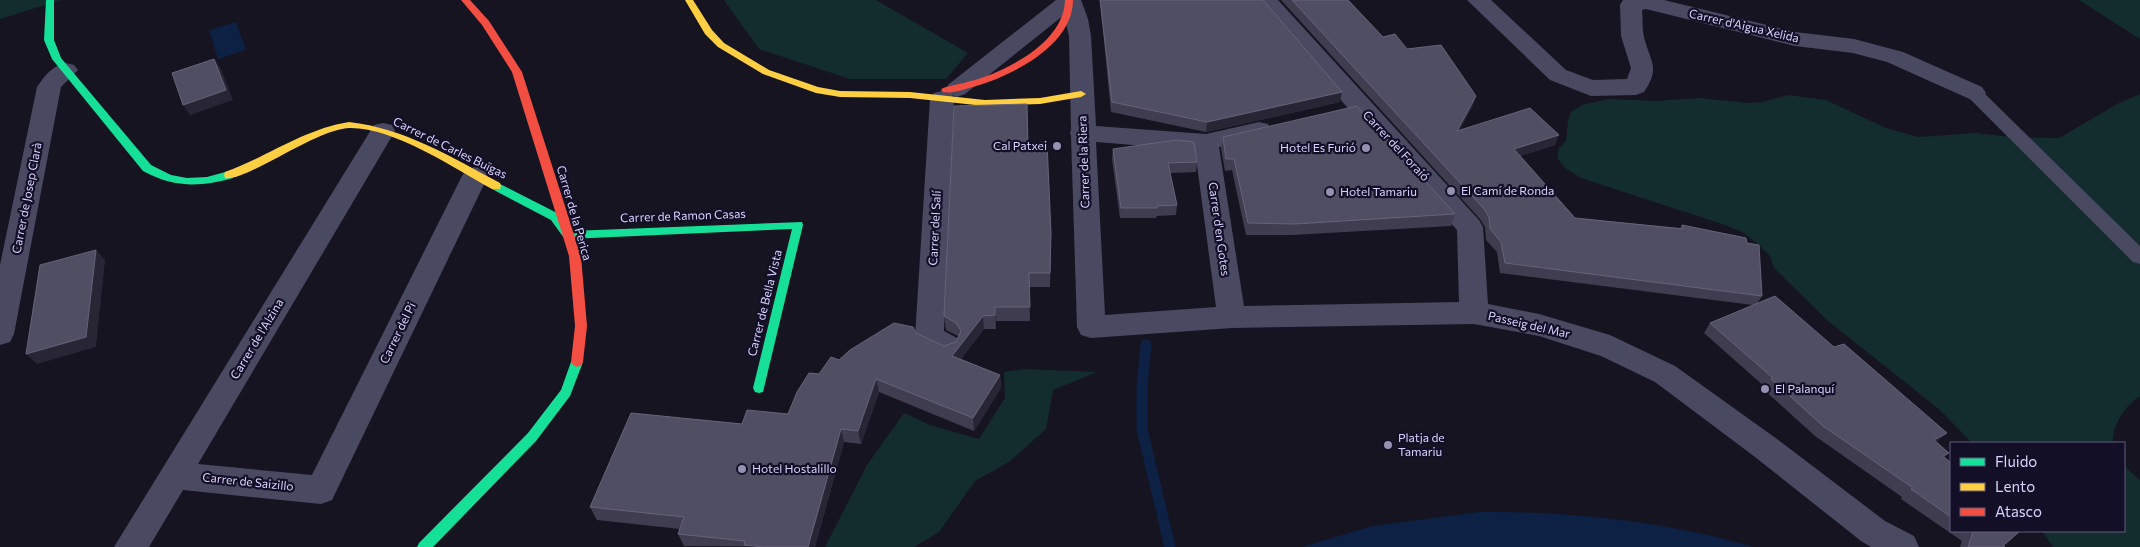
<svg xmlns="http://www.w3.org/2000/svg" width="2140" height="547" viewBox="0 0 2140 547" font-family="Commissioner,sans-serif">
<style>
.green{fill:#132c2d}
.water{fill:#0d2144}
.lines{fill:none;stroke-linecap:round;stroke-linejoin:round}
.stream{stroke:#0d2144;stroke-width:11}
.lane{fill:#4a4962;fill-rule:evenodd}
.street{fill:#4a4962;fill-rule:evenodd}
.fast{fill:#16e098;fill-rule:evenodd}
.slow{fill:#ffcf43;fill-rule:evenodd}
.jam{fill:#f24e42;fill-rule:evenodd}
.wall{fill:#403d50}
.shaded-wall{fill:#282635}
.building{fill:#504e63;stroke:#66637b}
.poi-dot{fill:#9591b1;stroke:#130f26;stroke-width:2}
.labels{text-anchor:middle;stroke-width:4.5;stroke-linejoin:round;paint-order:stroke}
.street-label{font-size:12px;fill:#d9d4ff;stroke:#130f26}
.poi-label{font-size:12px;fill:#d9d4ff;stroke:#130f26;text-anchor:start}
</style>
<rect width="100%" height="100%" fill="#161421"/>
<path class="green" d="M0,0H61L0,19Z
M724,0H876L968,53L946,79H850L759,49Z
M2079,0H2140V39Z
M2140,94V396C2125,406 2112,425 2113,443H1972L1940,410L1828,321L1774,268L1770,256L1757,243L1742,232L1725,225L1581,178L1565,168L1557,158L1559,148L1566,141L1568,121L1571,112L1582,105L1608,99L1656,101L1699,98L1748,103L1762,102L1788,95L1826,100L1886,128L1918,137L1976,133L2010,137L2059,138L2119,103Z
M1024,369L1097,372L1053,390L1046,429L1009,462L975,481L939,532L914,547H825L867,465L904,413L930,425L979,439L1005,398L1004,372Z
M2124,466L2140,480V547H2053L2042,531H2124Z"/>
<path class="water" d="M236,22L246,50L218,59L209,30Z
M1479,512C1571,511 1665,521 1754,547H1302L1372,526Z"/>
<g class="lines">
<path class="stream" d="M1146,345L1142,386V429L1170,547"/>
<path class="lane" d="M1974,88L1980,89L2140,246V264L2133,262L1968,97L1966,93L1968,89Z"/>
<path class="street" d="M1056,0H1081L1088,19L1091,36L1096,126L1206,134L1259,122L1268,124L1271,130L1268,136L1219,147L1244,306L1459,302L1457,230L1346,106L1255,0H1278L1479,220L1483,227L1488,304L1539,314L1610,335L1675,366L1777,439L1885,521L1914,536L1919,547H1871L1861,541L1755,457L1655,382L1601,356L1539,336L1474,324L1232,328L1091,338L1081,335L1077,327L1071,136L1070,133L1071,130L1069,36L1064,15L965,94L957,97L952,95L954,99L944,331L957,338L961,346L957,354L947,358L919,345L915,337L930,99L934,93L942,91L947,93L945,89L949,84ZM1096,142L1195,150L1216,307L1105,315Z
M1467,0H1491L1566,70L1593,80L1627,79L1631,68L1621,36L1620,5L1623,0H1664L1795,32L1854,39L1903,52L1982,87L1986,93L1982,99L1974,101L1887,62L1853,53L1795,46L1646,9L1642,10C1643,18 1642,29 1644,37C1650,62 1661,67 1644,92L1636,95L1591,96L1550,80Z
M66,63L74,65L78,70L61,87L14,334L10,342L0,345V265L37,87C45,75 52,66 66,63Z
M383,123L392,125L395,131L198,464L312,475L462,176L466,170L475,167L484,170L488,176L332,500L321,504L183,490L149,547H114L374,125Z"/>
<path class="fast" d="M46,0H54V40L61,58L151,165L171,175L187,178L207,177L229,171L234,175L233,178C200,187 174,188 143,171L52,59L44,40Z
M496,182L559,214L571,231L802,222L803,225L763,392L759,393L755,392L753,388L792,229L568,239L564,238L551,220L492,189L491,186Z
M577,357L581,359L583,362L570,396L536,441L433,547H417L419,543L528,433L561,390L571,362L573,359Z"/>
<path class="slow" d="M685,0H693L712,30L724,43L769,70L818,87L840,91L910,92L985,100L1040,98L1081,91L1086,94L1081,97L1040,104L985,106L910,98L840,97L816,93L763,74L718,47L705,34Z
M349,122C404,128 451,157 500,183L501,186L500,189H492C454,168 393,127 349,128C316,129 244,183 225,178L224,175L225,172C267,157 304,129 349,122Z"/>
<path class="jam" d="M461,0H470L489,21L522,72L581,256L587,326L583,362L581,365L577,367L573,365L571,362L575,326L569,256L512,72L482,25Z
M1065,0H1073C1073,47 1008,78 969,88C961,90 951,94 943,92L941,90L943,88C957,84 971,82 984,77C1017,65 1064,39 1065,0Z"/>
</g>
<path class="wall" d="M1100,0H1263L1340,102L1206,132L1111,112Z
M1281,0H1348L1383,37L1407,49L1476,96L1472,107L1459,131L1555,145L1520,156L1575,218L1680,228L1682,225L1747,243L1762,296L1757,304L1937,443L1949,453L1944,457L1951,463V531H2020L2003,546L2005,547H1960L1962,541L1901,499L1902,497L1815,436L1763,389L1765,387L1704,333L1710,323L1753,305L1500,273L1497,252L1486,240L1485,227L1480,219Z
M1223,137L1455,214L1451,226L1292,235H1246L1232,170L1225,171L1221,148Z
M1028,143L1051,247L1050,287H1029L1030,321H996V329H984L961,359L1000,375L1001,388L974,431L879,392L861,444L844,442L815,547L684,546L678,534L680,529L597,520L590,507L742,424L788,414L819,374L839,360L916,333L944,346L956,342L958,337V336L946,330L944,316Z
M1113,149L1197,162L1196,172L1170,173L1177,205L1176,215L1157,216L1156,218H1120L1112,159Z"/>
<path class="shaded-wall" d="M214,59L221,69L233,100L190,115L183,105Z
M1342,92L1340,102L1206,132L1207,122Z
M1476,96L1472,107L1453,142L1457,131Z
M1559,135L1555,145L1510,159L1514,149Z
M96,250L105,260L96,347L37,364L26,354Z
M995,307L996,321V329L995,315Z
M983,316L984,329L953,369L952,356Z
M1000,375L1001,388L974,431L973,418Z
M876,379L879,392L861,444L858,431Z
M841,429L844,442L815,547H808Z
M1947,433L1937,442L1924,450L1934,440Z"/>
<path class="building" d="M1100,0H1263L1342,92L1207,122L1112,102Z
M1292,0H1348L1383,37L1395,34L1407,49L1441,45L1476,96L1457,131L1530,108L1559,135L1514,149L1575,218L1683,229L1682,225L1746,238L1747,243L1759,245L1762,296L1505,263L1501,242L1490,229L1489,217L1484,209Z
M214,59L226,90L183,105L172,73Z
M1027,104L1028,143L1047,142L1051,233L1050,273H1029L1030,307H995V315L983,316L952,356L1000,375L973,418L876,379L858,431L841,429L808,547H764L744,545L745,541L678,534L684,517L590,507L631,413L742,424L747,410L788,414L797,392L809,373L819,374L831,357L839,360L850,350L894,323L913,327L916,333L944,346L956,342L961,331L956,323L944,316L954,106Z
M1357,106L1455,214L1295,224L1248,223L1234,159H1226L1223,137Z
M1176,140L1194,142L1197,162L1168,163L1177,205L1157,206V208H1121L1113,149Z
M96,250L86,337L26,354L40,265Z
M1775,296L1834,347L1844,344L1947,433L1934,440L1949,453L1943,456L1951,463V517L1911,489L1913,488L1823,426L1771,379L1773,378L1710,323Z
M1971,531H2020L2003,546L2005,547H1968L1973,532Z"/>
<g class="poi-dot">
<circle cx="1057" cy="146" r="5"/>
<circle cx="1366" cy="148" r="5"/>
<circle cx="1451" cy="191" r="5"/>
<circle cx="1330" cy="192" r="5"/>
<circle cx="1765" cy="389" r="5"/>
<circle cx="1388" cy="445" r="5"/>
<circle cx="742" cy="469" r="5"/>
</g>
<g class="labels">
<g class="street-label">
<text transform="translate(1744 26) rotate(13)" y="4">Carrer d'Aigua Xelida</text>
<text transform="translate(1396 146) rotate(47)" y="4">Carrer del Foraió</text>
<text transform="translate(450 148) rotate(26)" y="4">Carrer de Carles Buïgas</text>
<text transform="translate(1084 162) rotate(-92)" y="4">Carrer de la Riera</text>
<text transform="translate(27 198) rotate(-79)" y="4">Carrer de Josep Clarà</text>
<text transform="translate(574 213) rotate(74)" y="4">Carrer de la Perica</text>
<text transform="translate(683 216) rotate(-2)" y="4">Carrer de Ramon Casas</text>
<text transform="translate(935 228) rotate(-87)" y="4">Carrer del Salí</text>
<text transform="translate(1219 229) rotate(82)" y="4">Carrer d'en Gotes</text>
<text transform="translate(765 303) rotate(-76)" y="4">Carrer de Bella Vista</text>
<text transform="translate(1529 325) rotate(13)" y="4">Passeig del Mar</text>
<text transform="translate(398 333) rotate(-64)" y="4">Carrer del Pi</text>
<text transform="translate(257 339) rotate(-59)" y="4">Carrer de l'Alzina</text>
<text transform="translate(248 482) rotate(6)" y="4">Carrer de Saizillo</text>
</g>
<g class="poi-label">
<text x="1047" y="150" text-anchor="end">Cal Patxei</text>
<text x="1356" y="152" text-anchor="end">Hotel Es Furió</text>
<text x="1461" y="195">El Camí de Ronda</text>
<text x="1340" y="196">Hotel Tamariu</text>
<text x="1775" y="393">El Palanquí</text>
<text x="1398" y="442">Platja de<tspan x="1398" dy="14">Tamariu</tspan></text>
<text x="752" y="473">Hotel Hostalillo</text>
</g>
</g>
<rect x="1950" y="442" width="175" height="90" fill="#130f26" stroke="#625e7d"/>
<rect x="1960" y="458" width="25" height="8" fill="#16e098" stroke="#625e7d"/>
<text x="1995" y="467" font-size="15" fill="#d9d4ff">Fluido</text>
<rect x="1960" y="483" width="25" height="8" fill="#ffcf43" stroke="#625e7d"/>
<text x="1995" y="492" font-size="15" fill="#d9d4ff">Lento</text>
<rect x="1960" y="508" width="25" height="8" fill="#f24e42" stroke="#625e7d"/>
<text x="1995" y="517" font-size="15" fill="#d9d4ff">Atasco</text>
</svg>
